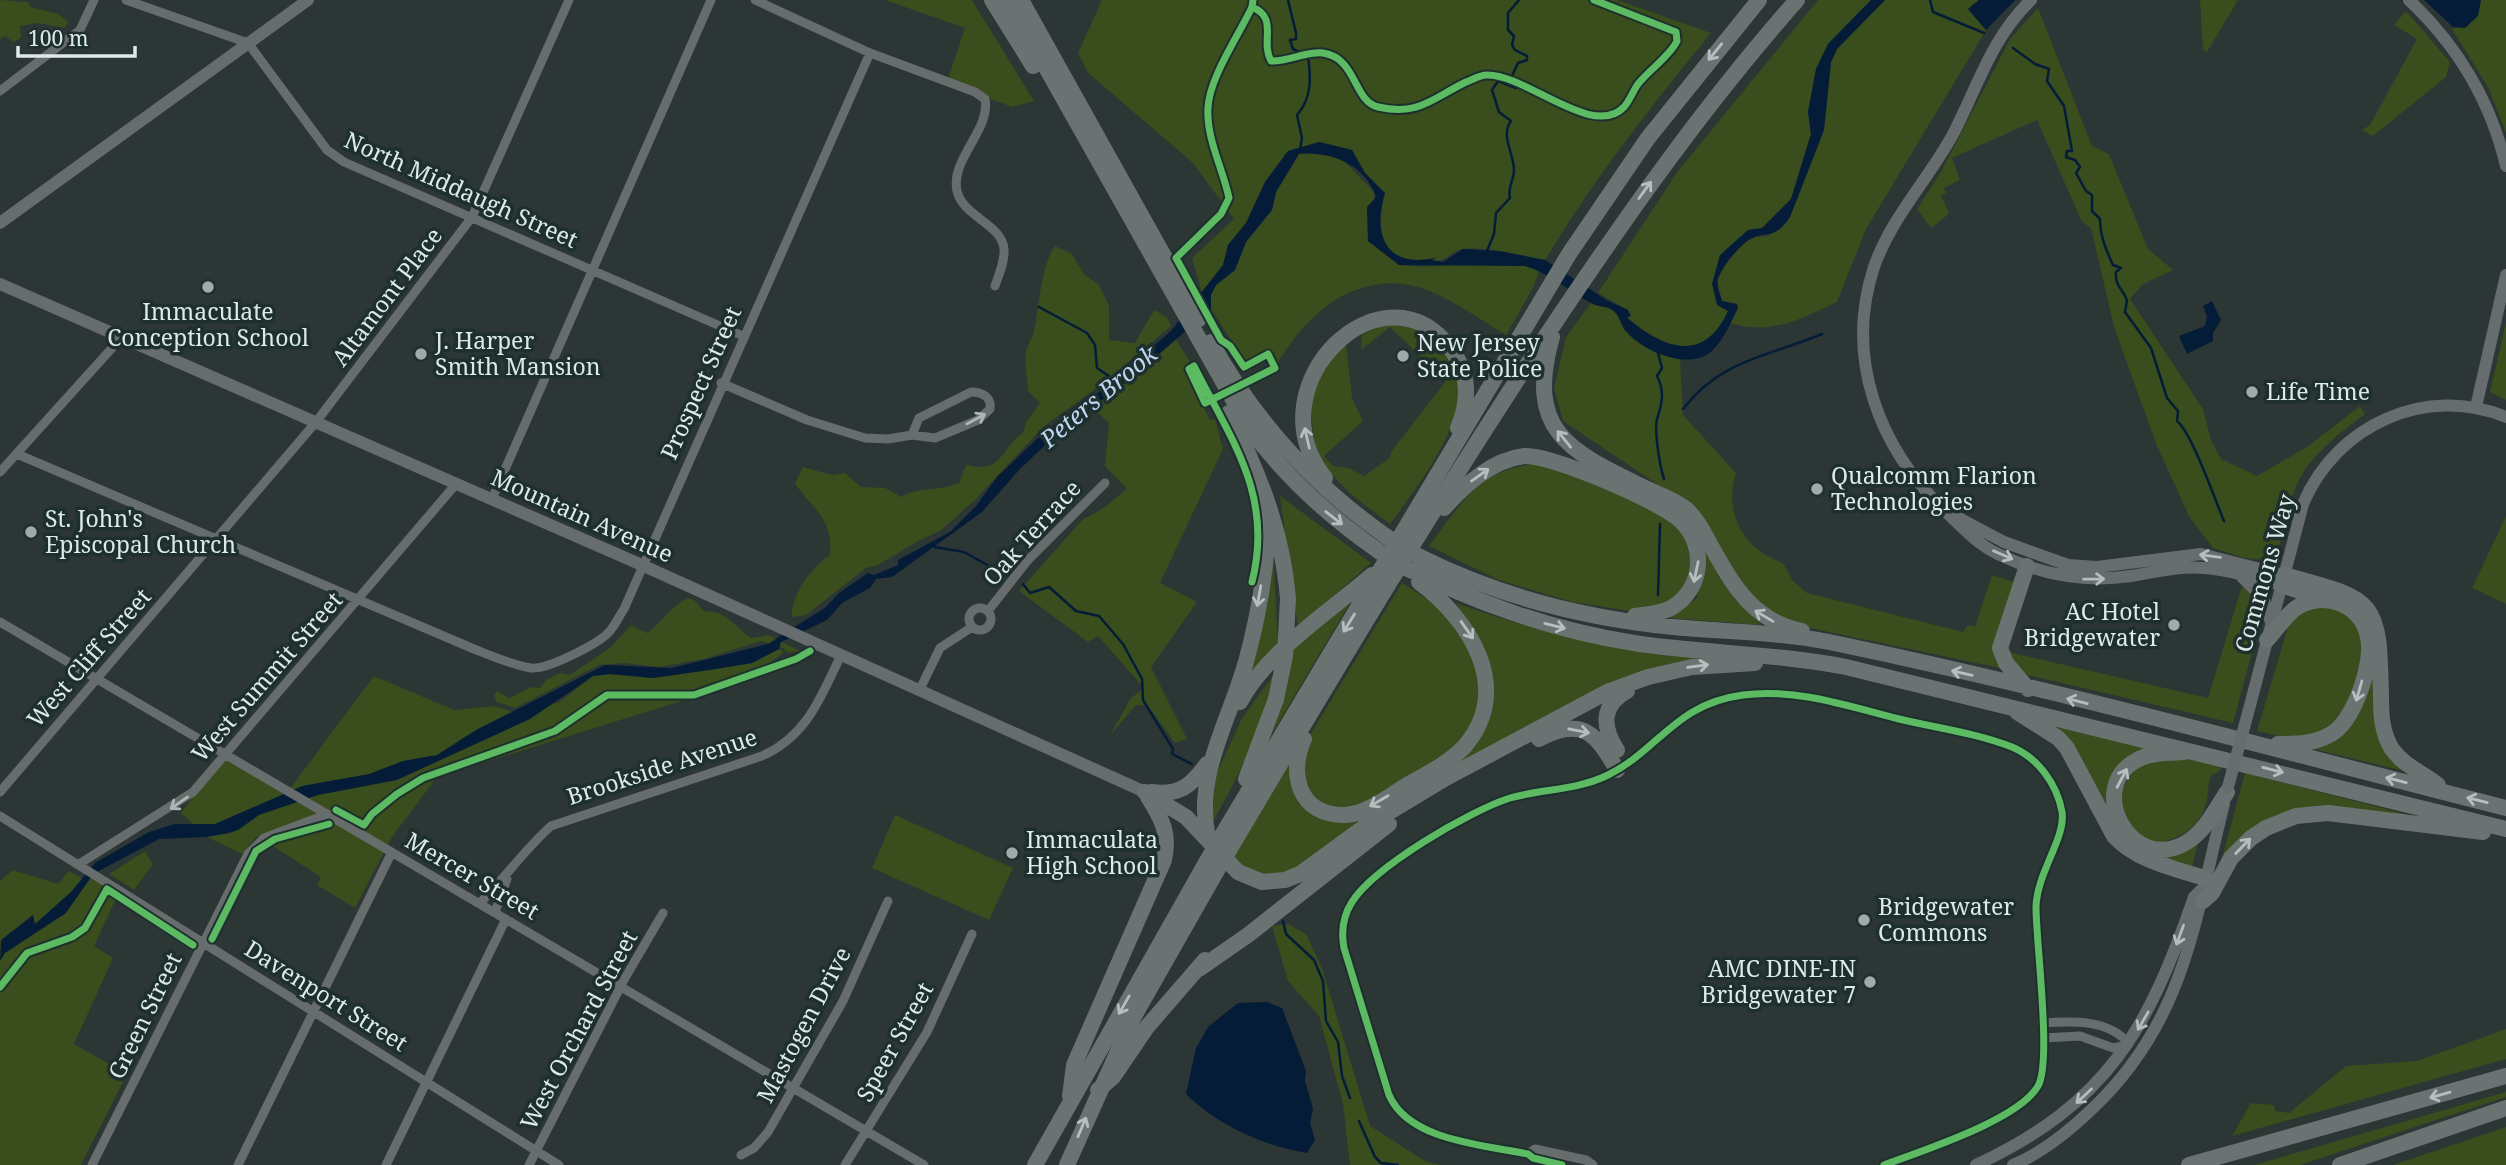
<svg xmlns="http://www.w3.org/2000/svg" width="2506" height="1165" viewBox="0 0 2506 1165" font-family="'Noto Serif',serif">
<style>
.green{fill:#3a4d1c}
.water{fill:#041c38}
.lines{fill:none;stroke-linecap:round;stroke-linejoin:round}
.stream{stroke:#041c38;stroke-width:2.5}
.street{stroke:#676c6c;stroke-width:9}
.secondary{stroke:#676d6e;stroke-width:12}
.highway{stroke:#6b7272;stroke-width:16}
.secondary-bridge{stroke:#676d6e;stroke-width:12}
.highway-bridge{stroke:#6b7272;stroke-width:16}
.cycleway-casing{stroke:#1d302e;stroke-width:11}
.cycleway{stroke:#5cba63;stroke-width:7}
.oneway{stroke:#b6bfbf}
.oneway2{stroke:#aeb7b6}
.oneway3{stroke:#b4bebd}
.poi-dot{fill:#9faaa9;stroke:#1d302e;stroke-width:2.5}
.labels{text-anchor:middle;stroke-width:7;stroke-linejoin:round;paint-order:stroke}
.street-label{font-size:23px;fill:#dee9e8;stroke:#1d302e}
.poi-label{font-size:23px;fill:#dee9e8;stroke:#1d302e;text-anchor:start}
.water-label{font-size:24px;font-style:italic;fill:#bfd6f2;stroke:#1d302e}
</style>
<rect width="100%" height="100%" fill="#2b3635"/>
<path class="green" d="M0,0L28,2L31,7L58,14L68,22L65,28L38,23L20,26L21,38L13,42L5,36L0,39Z
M885,0H972L1034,101L1012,107L947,82L965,28Z
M1102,0H1617L1711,33C1651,106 1594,179 1545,260C1525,256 1480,245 1462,249C1447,253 1449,262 1431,261L1433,258C1384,269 1374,234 1384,193L1365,173L1352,150L1319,142L1288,151L1265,182L1246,223L1228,245L1223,265L1202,293L1192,258L1234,219L1193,163L1088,73L1078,53Z
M1818,0H1871L1828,44L1816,69L1808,112L1811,134L1791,199L1762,228L1748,230L1720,256L1712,284L1728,311C1704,364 1663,349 1627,317L1628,310L1598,293L1678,171Z
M1885,0H1979L1968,9L1986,30L1866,229L1837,302C1801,319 1770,336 1730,323L1738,308L1736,304L1722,301L1717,280L1728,260L1746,241L1755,237L1768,236L1790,217L1824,130L1831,62L1837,49Z
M2200,0H2238L2207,52L2203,50Z
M2481,0H2506V133L2488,87L2452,29C2470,24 2477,21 2481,0Z
M2038,8L2092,146L2109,154L2148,249L2173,270L2143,284L2130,299L2203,409L2211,440L2221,459L2257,476L2307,447L2360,406L2365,414C2340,433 2311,454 2297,484C2285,511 2290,538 2268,560L2244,558L2213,548L2190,518L2157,446L2114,327L2091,228L2082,222L2037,120L1952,158L1960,180L1944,188L1946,193L1941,195L1949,214L1931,228L1917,209L1942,170L2010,39Z
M2406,11L2450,62L2446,77L2373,136L2362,130L2370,125L2417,39L2394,25Z
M1317,152L1343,160L1374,192V202L1367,207L1368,241L1399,265L1423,267L1477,263L1525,266L1539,270L1534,286L1506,335C1480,320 1454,300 1427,290C1363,266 1308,310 1278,363L1270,349L1245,362L1211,309V295L1216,285L1235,270L1246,241L1272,210L1276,192L1299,154Z
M1055,246L1072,254L1084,274L1099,285L1109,306V340L1135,343L1154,310L1167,317L1171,326L1097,388L1043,427L976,499L940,531L920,540L878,565L866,568L806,615L792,617C791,594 812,567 830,555C833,517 813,511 795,483L803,467L832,475L845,473L861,487L885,488L901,497C919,486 937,492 959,483L966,465C1004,474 999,449 1023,433L1026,422L1040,403L1028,391C1028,379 1024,363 1026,352C1027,345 1032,339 1034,331C1039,309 1041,264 1055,246Z
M1591,303L1611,309L1619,316L1625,331L1680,358L1683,415L1736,473C1723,514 1744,549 1783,563L1792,580L1807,593L1963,632L1968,625L1975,627L1992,575L2017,583L2000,668L1791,624L1749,599L1682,501L1563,421L1554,388L1566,337Z
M1394,322C1404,326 1416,328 1425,333C1506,376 1424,478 1390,524L1353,496L1326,469L1314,447L1310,394L1316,376L1346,343L1352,398L1363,421L1324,456L1333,466L1348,468L1364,476L1390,458L1391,452L1446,381L1390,327L1361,350L1362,335L1384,323Z
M2506,322V400L2490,392Z
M1175,338L1191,363L1184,367L1210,420L1215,419L1223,449L1160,583L1197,602L1151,667L1187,739L1175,743L1148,706L1136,705L1109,737L1131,698L1144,688L1098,636L1088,642L1019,591L1082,520L1105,507L1127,489L1105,466L1109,423L1092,408L1134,376Z
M1553,463L1675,522C1702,549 1692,566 1679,597L1644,613L1572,602L1499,580L1429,546C1468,494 1483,464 1553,463Z
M1280,496L1371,563L1298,627Z
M2506,516V604L2472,588Z
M1273,549L1278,643L1249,677Z
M1706,549L1735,600L1762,625L1669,618L1697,598Z
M1402,583L1438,606L1478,657L1479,711L1460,744L1366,804C1337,814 1324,808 1304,787V745Z
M2242,586L2258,601L2260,623L2233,723L2028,675L2013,666L2008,652L2208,698Z
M688,598L694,600L705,612C724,608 737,629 751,638L768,635L800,651L788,653L783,648L761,641L704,659L659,667L624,663L599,665L515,708L497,702L494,695L497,691L509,698L531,687L540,688L546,680L561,673L570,675L611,647L631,625L647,633C661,623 672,605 688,598Z
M1351,601L1263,749L1290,650Z
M1456,603C1546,635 1616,650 1712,659L1679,665L1448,771L1471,746L1489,663L1482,645Z
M2323,603L2354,618L2365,648L2350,709L2320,736L2295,740L2257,731L2287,630L2284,628L2289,620Z
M2377,644L2376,714L2404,771L2305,747L2332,739Z
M779,649L784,652L749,680L437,777L392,837L355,908L317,885L321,877L257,836L242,854L207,837L181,813L224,753L289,790L374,676L454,710L496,706L512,712L558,703L593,676L610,674L653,678L709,670L752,663Z
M1274,674C1262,729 1239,776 1211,825L1216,775L1242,718Z
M2057,727L2152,749L2113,782L2129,841L2198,842L2192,868L2132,847Z
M1291,758V772L1325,817L1390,801L1292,874L1261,878L1232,859Z
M2188,759L2221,766L2220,771L2211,776C2207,785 2209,795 2206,804C2198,830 2179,838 2155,844L2131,832L2119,800C2135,755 2144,762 2188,759Z
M2245,773L2429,820L2309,809L2221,862Z
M895,815L1013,868L989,920L872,868Z
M145,851L153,864L134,890L109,874Z
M13,870L58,884L69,871L88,882L93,874L120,890L94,946L113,958L74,1044L127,1074L81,1165H0V881Z
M1288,924L1306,934L1322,968L1370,1126L1427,1162L1441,1165H1350L1343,1104L1319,1016L1288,981L1272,926Z
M2506,1029V1059L2232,1136L2251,1103L2274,1105L2275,1111L2289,1113L2346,1066L2417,1061Z
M2506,1092V1097L2300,1165H2254Z
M2506,1127V1165H2393Z"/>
<path class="water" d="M1871,0H1885L1837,49L1831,62L1824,130L1790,217C1773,242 1767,229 1749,240C1739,246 1721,268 1718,279C1716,285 1720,295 1722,301L1737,304L1738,308C1731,322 1724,339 1713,350C1691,372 1643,352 1626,331C1620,325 1620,314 1611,309C1605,306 1597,307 1591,303C1569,291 1549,273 1525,266L1399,265L1368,241L1367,207L1376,197C1365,164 1330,151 1299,154L1276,192L1272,210L1246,242L1235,270L1216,285L1211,295V309L1134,376L1056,435L1020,469L982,512L892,577L876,579L870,588L842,603L827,620L781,642L779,649L752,663L709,670L653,678L610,674L593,676L530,719L397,780L318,795L259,815L238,830L229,833L207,837L159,839L93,874L66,913L5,953L0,961L1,940L33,915L35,924L71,892L95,863L149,832L175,824H215L302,786L369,774L403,761L437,755L476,730L605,665L672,668L768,644L826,607L839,593L868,573L874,575L898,565V560L950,532L976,506L997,477L1045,431L1093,397L1171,331L1223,265L1228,245L1246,223L1265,182L1288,151L1319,142L1352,150L1365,173L1385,193C1372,238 1387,268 1436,258L1432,260L1443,262L1463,249L1499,251L1545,260L1608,301L1628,310L1631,316L1627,318C1664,349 1704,364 1728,311L1717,305L1712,284L1720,255L1748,230L1762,228L1791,199L1811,134L1808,112L1816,69L1828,44Z
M1979,0H2015L1986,30L1968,9Z
M2424,0H2481L2478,16L2465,28L2453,27Z
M2212,301L2221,320L2213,333V341L2187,354L2179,336L2205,326L2207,317L2203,306Z
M1267,1002L1282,1008L1306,1071L1305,1081L1313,1109L1310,1123L1315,1140L1307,1153C1264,1146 1217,1125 1186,1094L1196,1048L1208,1027L1238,1003Z"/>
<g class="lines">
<path class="stream" d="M1288,0L1296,33V39L1290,40L1293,49L1308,56C1311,78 1312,98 1297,115L1302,138L1300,150
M1930,0L1933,12L1984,33
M2013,48L2035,64L2049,69L2047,81L2064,106L2072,151H2067L2066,157L2075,160L2080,167L2076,173L2086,191L2092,195V211L2100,219C2100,236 2106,250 2113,265L2121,268L2116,272C2115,287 2122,287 2127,300L2125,312L2151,348L2167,398L2178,411L2177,421C2192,433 2215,500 2224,521
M1487,251L1494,234L1496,213L1510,198C1507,187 1514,181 1514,170C1514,153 1500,136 1511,121L1499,112L1492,90L1498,81L1516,88L1518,82L1512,76L1518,63L1527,60V56L1515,50L1512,45L1514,36L1508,30V13L1519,0
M1039,307L1087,333L1095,345L1097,368L1116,381
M1658,353L1662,368L1657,376C1665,391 1662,404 1657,419C1654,431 1660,467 1664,479
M1683,409C1721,359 1770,356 1822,334
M935,547L964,552L1000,572
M1023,584L1030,593L1049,587L1076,611L1099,616L1123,644L1142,679L1143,700L1173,749L1172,754L1192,764
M1658,595L1660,524
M1283,921L1286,934L1314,960L1323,981L1326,1021L1338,1042L1342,1076L1350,1098
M1359,1121L1375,1157L1381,1163L1398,1165"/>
<path class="street" d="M126,0L248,43L327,150L344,162L743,336
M755,0L870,53L975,92L985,99C991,130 950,159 957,191C963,217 1002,224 1004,249C1005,261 999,274 995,286
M0,91L80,30L94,0
M721,383L807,420L865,438L888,439L912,435L935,438L978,420L990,409C992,397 982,392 971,392L919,418L912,435
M17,454L474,649C492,656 512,665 531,668C547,670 598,644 609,632C615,626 619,616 624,609L870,53
M0,472L122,337
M492,499L711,0
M969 619a11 11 0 1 1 22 0a11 11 0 1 1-22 0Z
M988,611L1028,560L1105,483
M0,622L924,1165
M920,689L940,648L972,627
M0,792L316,422L472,217L569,0
M0,816L559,1165
M79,864L193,792L456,484
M480,903C505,878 525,849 551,826L762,756C807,736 821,697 841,655
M495,912L507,879
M2042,1023C2072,1021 2109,1019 2129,1044L2113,1048L2080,1036L2043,1038
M1528,1154L1535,1149L1586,1160L1593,1165
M741,1155L754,1148L768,1132L843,1001L888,901
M92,1165L248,854L264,838L328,814
M238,1165L392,852
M386,1165L506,919
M529,1165L625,978L663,913
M845,1165L927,1032L972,934
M1562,1165L1533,1158L1528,1154C1484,1145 1409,1141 1389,1095L1344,948C1341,932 1343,916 1352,902C1374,867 1469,811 1510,798C1542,789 1578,790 1608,775C1660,749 1675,704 1743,695C1796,688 1848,706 1899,719C1937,728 1976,733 2012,747C2038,758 2057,784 2062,812C2066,838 2037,872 2036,907C2036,943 2052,1062 2038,1086C2019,1120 1921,1151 1884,1165"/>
<path class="secondary" d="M2031,0C1991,38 1977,89 1952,136C1927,181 1891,218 1874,267C1844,358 1879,448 1945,511C1962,527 1977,544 1998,554C2041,575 2084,583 2131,576C2155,572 2180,566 2204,568C2230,570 2256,578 2281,585
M2409,0C2457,45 2491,102 2506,166
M0,223L308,0
M0,284L635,562L1145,792
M2476,407L2506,275
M1955,516L2004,542L2068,565L2097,567L2201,554L2284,575
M2242,577L2263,598L2271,622
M2248,713L2303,504C2336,425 2426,384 2506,417
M1976,1165C2108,1103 2148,1030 2194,897L2201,890
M2013,1165C2042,1153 2069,1131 2091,1110C2186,1021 2194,921 2224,804"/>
<path class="highway" d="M992,0L1033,66
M1008,0L1248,426C1285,477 1328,516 1380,552
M1021,0L1199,319
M1552,337C1525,431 1569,451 1643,487C1657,494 1674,499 1686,509C1697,519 1703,531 1710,544C1733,585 1752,621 1802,631
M1211,342C1254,420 1314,486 1387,537
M1229,413C1259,473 1283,533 1288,599
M1325,478C1250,384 1387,255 1453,352C1470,376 1469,402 1458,428
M1444,508C1465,485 1492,460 1524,456C1550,454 1662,502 1681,521C1707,546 1703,590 1671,608C1660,614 1647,614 1635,616
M1420,557C1500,597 1583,618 1673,627C1725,632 1778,632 1829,642C2056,689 2281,751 2506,808
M1402,566C1477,603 1551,630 1634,643C1705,654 1776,653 1846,667L2506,829
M2027,566L2000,648L2006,663L2028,689
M2284,575C2378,600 2379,600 2381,697C2381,716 2382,733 2392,749C2404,766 2423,773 2438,785
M2281,585L2322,598
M2267,640C2276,630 2285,616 2296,608C2324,590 2361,604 2368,637C2374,663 2354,721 2331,734C2315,744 2296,744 2278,744
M1240,702C1267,652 1330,611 1372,575
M2017,712L2058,738L2067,748L2114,836C2137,861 2173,868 2205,878
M1304,739C1288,774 1299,816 1345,815C1367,814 1389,796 1407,785C1427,774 1449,763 1465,746C1514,688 1469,619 1419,582
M1539,739C1582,716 1596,733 1617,770
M1617,750C1602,727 1601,705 1627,691
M2184,752C2169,753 2151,752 2137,760C2084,788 2132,876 2187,842C2205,831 2216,809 2227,792
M1246,779L1276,699
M1145,792L1186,817L1238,872L1262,882L1285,880L1300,874L1363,828L1446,778L1607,692L1648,677L1692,667L1755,663
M1151,792C1179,796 1191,786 1207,764
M1221,837L1569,254L1648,138L1759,0
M1208,838C1194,773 1231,719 1247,658C1260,609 1269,554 1268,504
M1228,852C1332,676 1437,500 1550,330C1627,215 1705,104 1797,0
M2203,901L2212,893L2231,858L2251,838L2266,828L2296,816L2328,813L2483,832
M1199,969L1248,935L1389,824
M1098,1090L1113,1077L1147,1027L1205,960
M1070,1096L1074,1065L1164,860C1170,833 1162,819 1148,797
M1035,1165L1207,861
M1067,1165L1133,1018L1216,872
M2189,1165L2506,1076
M2340,1165L2506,1108"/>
<path class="secondary-bridge" d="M2228,787L2248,713"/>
<path class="highway-bridge" d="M1387,537L1420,557
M1380,552L1402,566
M1276,699L1285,656L1288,599
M1207,861L1221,837
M1216,872L1228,852"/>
<g class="cycleway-casing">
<path id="cycleway" d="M1253,0L1252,7C1279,18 1260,41 1271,61C1288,62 1306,51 1323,53C1357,58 1353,101 1378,107C1419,116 1431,99 1466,82C1472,80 1480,75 1486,75C1525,73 1593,140 1624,107C1630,100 1633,91 1638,84C1649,70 1670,56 1677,41L1676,32L1594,0
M1252,582C1274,495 1231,440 1194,366L1189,369L1205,403L1275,368L1268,354L1244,367L1230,346L1221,340L1176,258L1221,214L1229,198C1223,169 1206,138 1208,108C1209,78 1239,35 1252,7
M336,810L364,825L372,814L397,794L423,778L555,731L607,695H694L796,659L810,651
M212,939L256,851L275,839L329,824
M0,987L27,953L72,937L85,928L107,889L193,945
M1562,1165L1533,1158L1528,1154C1484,1145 1409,1141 1389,1095L1344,948C1341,932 1343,916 1352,902C1374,867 1469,811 1510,798C1542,789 1578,790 1608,775C1660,749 1675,704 1743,695C1796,688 1848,706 1899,719C1937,728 1976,733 2012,747C2038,758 2057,784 2062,812C2066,838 2037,872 2036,907C2036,943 2052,1062 2038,1086C2019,1120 1921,1151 1884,1165"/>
</g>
<use href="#cycleway" class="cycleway"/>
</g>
<defs><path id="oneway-shaft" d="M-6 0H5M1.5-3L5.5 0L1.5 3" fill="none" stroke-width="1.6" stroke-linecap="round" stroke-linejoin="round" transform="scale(1.75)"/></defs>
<g class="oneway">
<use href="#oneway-shaft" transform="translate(1715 52) rotate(129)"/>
<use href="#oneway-shaft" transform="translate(1645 190) rotate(-54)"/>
<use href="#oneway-shaft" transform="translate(1307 438) rotate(-103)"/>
<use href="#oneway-shaft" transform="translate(1564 439) rotate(-129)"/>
<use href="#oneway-shaft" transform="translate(1480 475) rotate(-35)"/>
<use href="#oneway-shaft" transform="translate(1334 518) rotate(38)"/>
<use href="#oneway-shaft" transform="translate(1696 572) rotate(102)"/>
<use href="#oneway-shaft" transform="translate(1259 596) rotate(100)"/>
<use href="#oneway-shaft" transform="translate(1764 616) rotate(-149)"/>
<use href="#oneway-shaft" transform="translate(1349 623) rotate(122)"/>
<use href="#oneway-shaft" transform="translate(1555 626) rotate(14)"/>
<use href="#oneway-shaft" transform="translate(1467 630) rotate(55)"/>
<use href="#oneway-shaft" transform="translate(1698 666) rotate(-8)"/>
<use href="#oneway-shaft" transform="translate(1962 673) rotate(-167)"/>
<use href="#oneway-shaft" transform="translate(2359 691) rotate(106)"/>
<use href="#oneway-shaft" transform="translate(2077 701) rotate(-166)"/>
<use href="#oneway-shaft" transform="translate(1579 731) rotate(11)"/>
<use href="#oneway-shaft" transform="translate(2273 770) rotate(14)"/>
<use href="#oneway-shaft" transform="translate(2122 778) rotate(-62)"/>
<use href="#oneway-shaft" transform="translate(2396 780) rotate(-166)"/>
<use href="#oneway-shaft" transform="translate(2477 800) rotate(-166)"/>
<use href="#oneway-shaft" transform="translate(1379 801) rotate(150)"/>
<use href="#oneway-shaft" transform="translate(2243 846) rotate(-46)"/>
<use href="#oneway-shaft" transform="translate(1124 1005) rotate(120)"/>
<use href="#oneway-shaft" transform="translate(2440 1095) rotate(164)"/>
<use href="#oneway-shaft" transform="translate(1082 1127) rotate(-67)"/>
</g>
<g class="oneway2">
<use href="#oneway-shaft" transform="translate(976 419) rotate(-28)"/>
<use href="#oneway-shaft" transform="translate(179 803) rotate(145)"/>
</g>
<g class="oneway3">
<use href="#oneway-shaft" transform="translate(2003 555) rotate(24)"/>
<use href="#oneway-shaft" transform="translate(2210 556) rotate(-172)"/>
<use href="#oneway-shaft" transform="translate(2094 579) rotate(-1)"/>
<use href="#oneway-shaft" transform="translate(2180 935) rotate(110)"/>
<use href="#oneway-shaft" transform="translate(2143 1021) rotate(120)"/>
<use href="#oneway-shaft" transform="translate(2084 1096) rotate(137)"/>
</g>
<g class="poi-dot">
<circle cx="208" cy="287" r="7"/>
<circle cx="421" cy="354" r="7"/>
<circle cx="1403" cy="356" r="7"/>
<circle cx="2252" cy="392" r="7"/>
<circle cx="1817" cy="489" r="7"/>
<circle cx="31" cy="532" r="7"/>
<circle cx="2174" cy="625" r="7"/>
<circle cx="1012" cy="853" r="7"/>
<circle cx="1864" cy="920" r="7"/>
<circle cx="1870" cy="982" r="7"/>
</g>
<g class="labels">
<g class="street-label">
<text transform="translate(461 190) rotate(24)" y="8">North Middaugh Street</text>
<text transform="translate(387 297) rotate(-53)" y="8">Altamont Place</text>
<text transform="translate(701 383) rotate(-66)" y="8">Prospect Street</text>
<text transform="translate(582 516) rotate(24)" y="8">Mountain Avenue</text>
<text transform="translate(1032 533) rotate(-48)" y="8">Oak Terrace</text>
<text transform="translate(2265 573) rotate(-74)" y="8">Commons Way</text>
<text transform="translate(89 658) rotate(-49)" y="8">West Cliff Street</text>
<text transform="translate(267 677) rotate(-49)" y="8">West Summit Street</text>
<text transform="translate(662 767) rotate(-18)" y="8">Brookside Avenue</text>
<text transform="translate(472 876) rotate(30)" y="8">Mercer Street</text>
<text transform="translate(326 996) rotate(32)" y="8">Davenport Street</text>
<text transform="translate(145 1016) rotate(-64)" y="8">Green Street</text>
<text transform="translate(804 1025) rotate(-62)" y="8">Mastogen Drive</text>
<text transform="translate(579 1030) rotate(-62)" y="8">West Orchard Street</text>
<text transform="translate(895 1042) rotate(-61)" y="8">Speer Street</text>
</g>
<g class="poi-label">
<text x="208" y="320" text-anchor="middle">Immaculate<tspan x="208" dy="26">Conception School</tspan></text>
<text x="435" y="349">J. Harper<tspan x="435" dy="26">Smith Mansion</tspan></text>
<text x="1417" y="351">New Jersey<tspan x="1417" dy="26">State Police</tspan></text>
<text x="2266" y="400">Life Time</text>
<text x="1831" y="484">Qualcomm Flarion<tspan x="1831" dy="26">Technologies</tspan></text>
<text x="45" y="527">St. John's<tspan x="45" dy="26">Episcopal Church</tspan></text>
<text x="2160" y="620" text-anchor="end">AC Hotel<tspan x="2160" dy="26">Bridgewater</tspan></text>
<text x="1026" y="848">Immaculata<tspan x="1026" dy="26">High School</tspan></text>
<text x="1878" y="915">Bridgewater<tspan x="1878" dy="26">Commons</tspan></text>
<text x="1856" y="977" text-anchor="end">AMC DINE-IN<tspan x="1856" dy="26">Bridgewater 7</tspan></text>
</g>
<g class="water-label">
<text transform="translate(1099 397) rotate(-40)" y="8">Peters Brook</text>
</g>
</g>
<path d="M18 46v10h117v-10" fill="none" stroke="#dee9e8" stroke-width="3.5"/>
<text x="28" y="46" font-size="21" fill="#dee9e8" stroke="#1d302e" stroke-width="5" paint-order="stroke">100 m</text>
</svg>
